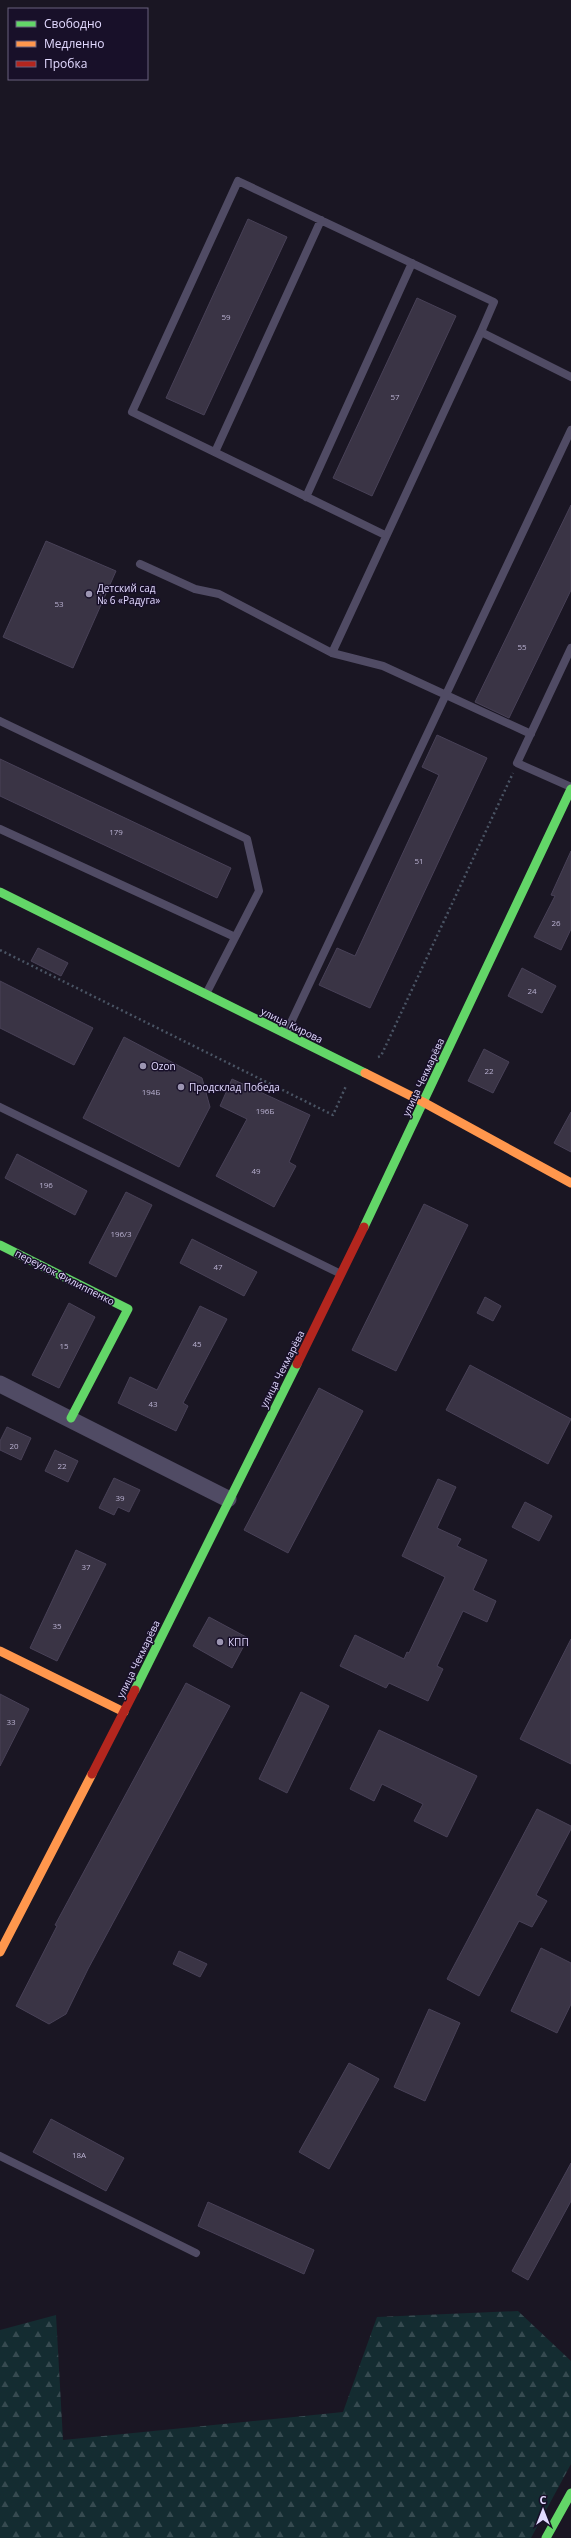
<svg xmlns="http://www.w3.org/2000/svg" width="571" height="2538" viewBox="0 0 571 2538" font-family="'Open Sans',sans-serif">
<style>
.forest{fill:url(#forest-firs)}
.building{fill:#3a3445;stroke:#484157}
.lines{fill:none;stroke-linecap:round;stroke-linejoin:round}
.path{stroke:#4a5464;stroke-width:2.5;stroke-dasharray:2 3;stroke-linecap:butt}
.lane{stroke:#504b64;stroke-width:8}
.street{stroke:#504b64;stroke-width:17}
.fast{stroke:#63d668;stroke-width:9}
.slow{stroke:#ff974d;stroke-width:9}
.jam{stroke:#b3261e;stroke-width:9}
.poi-dot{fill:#9c95b2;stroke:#181029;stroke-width:1.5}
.labels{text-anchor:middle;stroke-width:3;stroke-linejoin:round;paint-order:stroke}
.number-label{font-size:8px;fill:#b8b0d0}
.poi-label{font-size:10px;fill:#e2d9ff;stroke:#181029;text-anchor:start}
.street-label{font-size:10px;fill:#e2d9ff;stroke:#181029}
</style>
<defs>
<pattern id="forest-firs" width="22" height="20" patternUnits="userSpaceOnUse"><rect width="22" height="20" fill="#142c31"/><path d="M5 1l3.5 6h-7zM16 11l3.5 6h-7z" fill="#364a50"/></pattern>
</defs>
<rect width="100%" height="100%" fill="#1a1623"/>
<path class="forest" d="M518,2311L571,2361V2464L531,2538H0V2330L56,2315L63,2440L343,2412L377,2317Z"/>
<path class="building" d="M248,219L287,237L204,415L166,398Z
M417,298L456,316L372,496L333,478Z
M571,505V590L509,718L475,702Z
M46,541L116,571L73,668L3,637Z
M437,735L487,758L370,1008L319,985L337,948L355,956L439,775L422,767Z
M0,759L231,868L217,898L0,796Z
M571,851V929L561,950L534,937L555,896L551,895Z
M38,948L68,963L61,976L31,961Z
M522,968L556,986L542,1013L508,996Z
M0,981L93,1028L74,1065L0,1028Z
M124,1037L202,1078L210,1107L179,1167L83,1118Z
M484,1049L509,1062L493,1093L468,1081Z
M232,1079L310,1115L289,1162L296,1166L274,1207L216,1176L247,1119L220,1106Z
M571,1112V1152L554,1143Z
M17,1154L87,1191L75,1215L5,1178Z
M126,1192L152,1205L116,1277L89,1263Z
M424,1204L468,1225L396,1371L352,1350Z
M192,1239L257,1272L244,1296L180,1263Z
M485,1297L501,1306L493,1321L477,1313Z
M69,1303L95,1317L59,1388L32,1375Z
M200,1306L227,1319L183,1403L188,1406L176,1431L118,1403L130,1377L157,1390Z
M470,1365L571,1419L548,1464L446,1410Z
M319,1388L363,1411L288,1553L244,1530Z
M7,1427L31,1438L21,1460L0,1450V1441Z
M55,1450L78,1461L68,1482L45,1471Z
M114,1478L140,1490L129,1512L118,1507L114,1515L99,1508Z
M438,1479L456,1487L437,1528L461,1539L457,1546L487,1560L473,1590L496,1601L487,1622L463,1611L437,1666L443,1669L428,1701L389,1683L386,1688L340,1666L355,1635L404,1659L407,1652L409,1653L445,1577L402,1556Z
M525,1502L552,1516L539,1541L512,1527Z
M76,1550L106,1564L57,1661L30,1648Z
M209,1617L248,1638L232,1668L193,1646Z
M571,1639V1764L520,1739Z
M186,1683L230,1706L88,1969L66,2014L49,2024L16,2006L57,1926L55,1925Z
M301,1692L329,1706L287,1793L259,1779Z
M0,1694L29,1709L0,1766Z
M379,1730L477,1776L447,1837L414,1821L423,1804L382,1784L374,1801L350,1789Z
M537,1809L571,1826V1829L536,1895L547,1901L532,1927L519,1921L479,1996L447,1979Z
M541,1948L571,1963V2004L557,2033L511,2011Z
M179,1951L207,1964L200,1977L173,1964Z
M429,2009L460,2023L425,2101L394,2087Z
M349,2063L379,2079L329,2169L299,2152Z
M51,2119L124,2158L106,2191L33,2152Z
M571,2163V2201L528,2280L512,2271Z
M208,2202L314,2250L304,2274L198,2226Z"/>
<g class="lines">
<path class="path" d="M0,950L333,1115L346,1086
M378,1057L381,1056L513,773"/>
<path class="lane" d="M481,332L332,653L383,666L531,734
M215,452L321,220
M306,497L412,263
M385,535L132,412L238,181L494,302L481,332L571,377
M140,564L195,589L219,594L332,653
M571,648L517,763L571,787
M0,721L247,839L259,891L206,994
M0,829L235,937
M286,1033L571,430
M0,1107L341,1274
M0,2156L196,2253"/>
<path class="street" d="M0,1384L228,1499"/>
<path class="fast" d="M0,892L365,1073
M364,1227L571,789
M0,1245L128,1309L71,1418
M135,1690L297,1364
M546,2538L571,2493"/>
<path class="slow" d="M365,1073L423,1102L571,1183
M0,1651L124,1712
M0,1952L92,1774"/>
<path class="jam" d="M297,1364L364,1227
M92,1774L135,1690"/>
</g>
<g class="poi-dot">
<circle cx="89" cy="594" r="4"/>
<circle cx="143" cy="1066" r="4"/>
<circle cx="181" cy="1087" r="4"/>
<circle cx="220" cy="1642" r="4"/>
</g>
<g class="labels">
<g class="number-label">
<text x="226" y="320">59</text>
<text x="395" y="400">57</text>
<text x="59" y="607">53</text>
<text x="522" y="650">55</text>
<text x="116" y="835">179</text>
<text x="419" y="864">51</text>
<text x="556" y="926">26</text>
<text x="532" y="994">24</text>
<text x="489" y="1074">22</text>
<text x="151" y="1095">194Б</text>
<text x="265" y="1114">196Б</text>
<text x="256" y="1174">49</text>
<text x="46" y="1188">196</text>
<text x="121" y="1237">196/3</text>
<text x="218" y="1270">47</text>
<text x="197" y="1347">45</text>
<text x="64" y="1349">15</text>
<text x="153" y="1407">43</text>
<text x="14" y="1449">20</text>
<text x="62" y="1469">22</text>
<text x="120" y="1501">39</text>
<text x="86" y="1570">37</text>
<text x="57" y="1629">35</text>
<text x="11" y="1725">33</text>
<text x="79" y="2158">18А</text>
</g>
<g class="poi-label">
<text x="97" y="592">Детский сад<tspan x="97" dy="12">№ 6 «Радуга»</tspan></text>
<text x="151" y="1070">Ozon</text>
<text x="189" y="1091">Продсклад Победа</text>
<text x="228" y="1646">КПП</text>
</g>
<g class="street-label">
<text transform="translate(292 1025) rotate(26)" y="4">улица Кирова</text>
<text transform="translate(423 1077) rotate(-65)" y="4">улица Чекмарёва</text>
<text transform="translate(65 1277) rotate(27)" y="4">переулок Филиппенко</text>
<text transform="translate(282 1369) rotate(-63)" y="4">улица Чекмарёва</text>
<text transform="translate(138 1659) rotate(-64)" y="4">улица Чекмарёва</text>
</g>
</g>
<rect x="8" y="8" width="140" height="72" fill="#181029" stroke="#69607f"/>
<rect x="16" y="21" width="20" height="6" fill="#63d668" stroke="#69607f"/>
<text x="44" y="28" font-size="12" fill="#e2d9ff">Свободно</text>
<rect x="16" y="41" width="20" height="6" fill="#ff974d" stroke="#69607f"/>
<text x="44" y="48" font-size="12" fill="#e2d9ff">Медленно</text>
<rect x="16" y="61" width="20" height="6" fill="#b3261e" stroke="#69607f"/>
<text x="44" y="68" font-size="12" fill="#e2d9ff">Пробка</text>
<g transform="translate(543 2510)" stroke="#181029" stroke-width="3" paint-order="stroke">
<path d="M0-3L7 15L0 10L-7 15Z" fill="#e2d9ff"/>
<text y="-6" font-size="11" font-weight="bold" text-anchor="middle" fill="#e2d9ff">С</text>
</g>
</svg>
